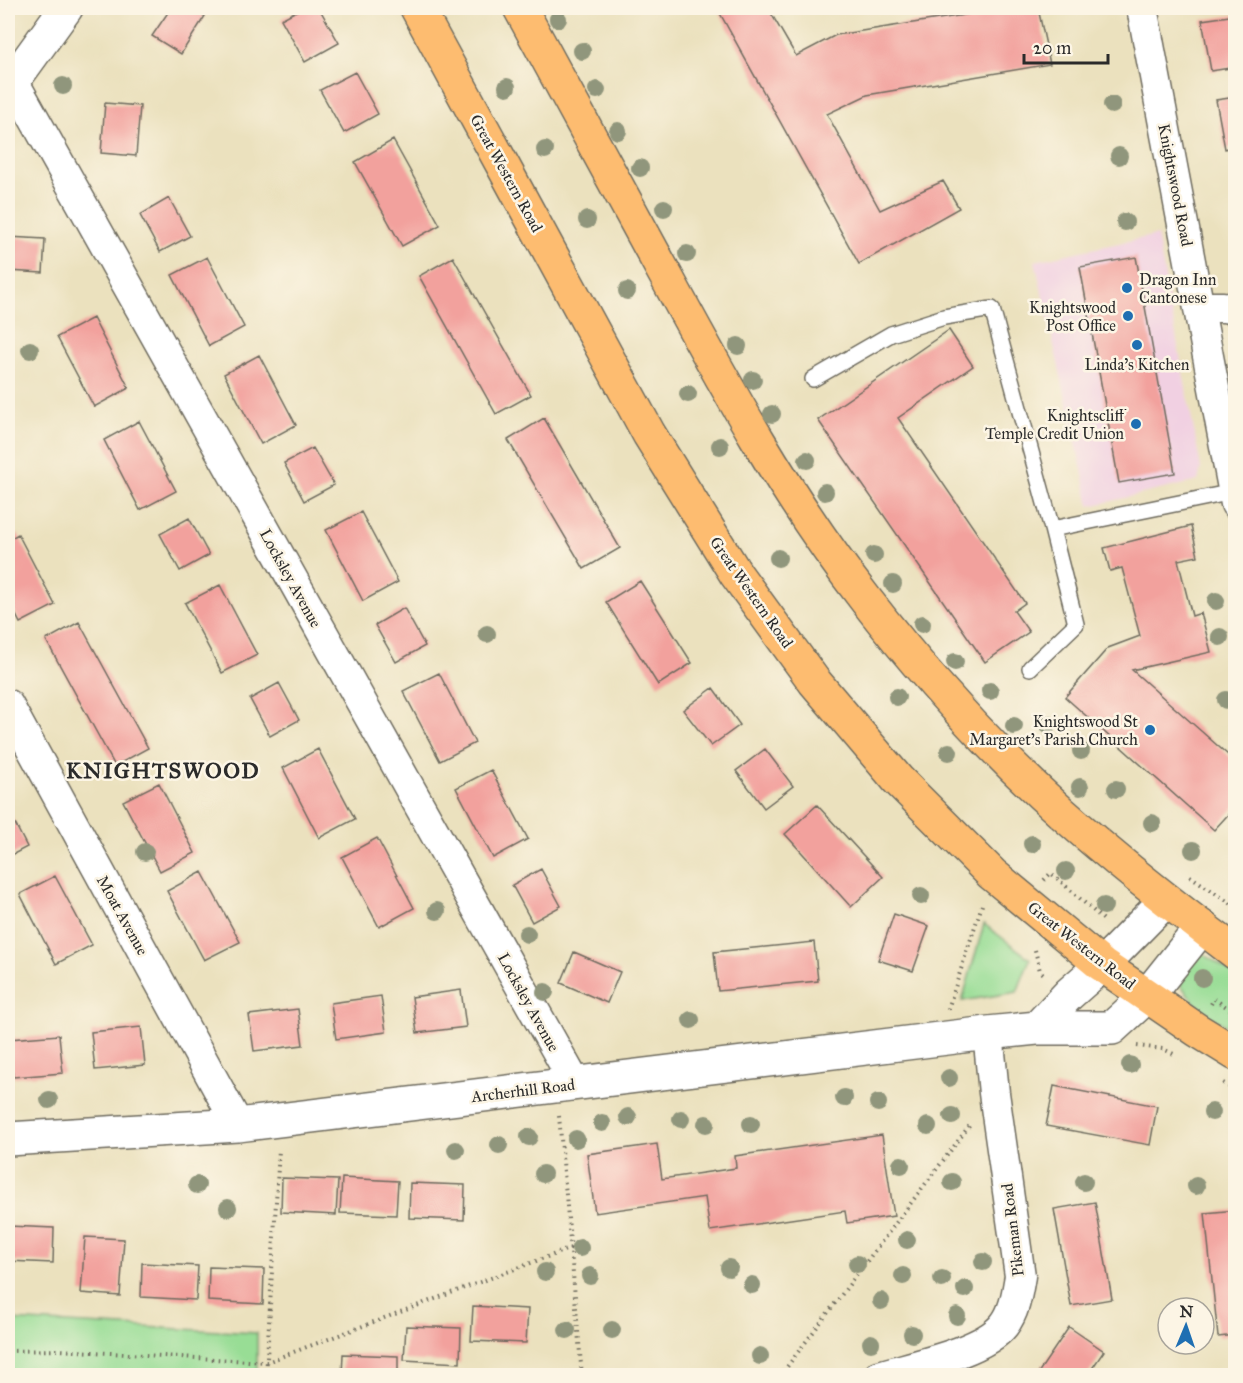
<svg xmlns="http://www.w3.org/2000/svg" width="1243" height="1383" viewBox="0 0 1243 1383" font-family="'IM FELL Great Primer',serif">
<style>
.built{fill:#f1d0e2}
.green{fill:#98dd95;stroke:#628460;stroke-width:1.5}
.building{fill:#f2a19d}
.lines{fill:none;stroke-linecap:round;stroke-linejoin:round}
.service-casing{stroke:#6e6b5e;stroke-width:18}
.minor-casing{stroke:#6e6b5e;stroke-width:33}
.tertiary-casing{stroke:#6e6b5e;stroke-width:36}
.primary-casing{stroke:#6e6b5e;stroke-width:36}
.path{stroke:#6e6b5e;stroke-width:4;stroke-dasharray:1.5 4.5;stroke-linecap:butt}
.service{stroke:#fff;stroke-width:15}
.minor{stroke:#fff;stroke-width:30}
.tertiary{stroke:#fff;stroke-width:33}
.primary{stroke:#fdbc70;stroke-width:33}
.tree{fill:#90967c}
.poi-dot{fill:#1f6fb2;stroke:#fcf5e5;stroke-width:2}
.labels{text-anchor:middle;stroke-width:5;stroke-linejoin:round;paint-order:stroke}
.street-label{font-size:16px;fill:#2b2b2b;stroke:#fcf5e5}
.poi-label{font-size:16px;fill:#2b2b2b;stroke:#fcf5e5;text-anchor:end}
.district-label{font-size:22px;font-weight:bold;letter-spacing:1.5px;fill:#2b2b2b;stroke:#fcf5e5}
</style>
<rect width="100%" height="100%" fill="#fcf5e5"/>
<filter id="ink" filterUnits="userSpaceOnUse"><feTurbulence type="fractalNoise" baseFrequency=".0167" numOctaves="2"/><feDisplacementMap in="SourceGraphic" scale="12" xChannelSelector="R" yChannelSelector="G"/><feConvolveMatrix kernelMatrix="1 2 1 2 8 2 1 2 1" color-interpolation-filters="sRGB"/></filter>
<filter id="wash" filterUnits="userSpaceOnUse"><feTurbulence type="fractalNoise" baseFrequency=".008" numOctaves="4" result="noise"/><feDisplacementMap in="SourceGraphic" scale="24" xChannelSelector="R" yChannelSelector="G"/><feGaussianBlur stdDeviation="1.35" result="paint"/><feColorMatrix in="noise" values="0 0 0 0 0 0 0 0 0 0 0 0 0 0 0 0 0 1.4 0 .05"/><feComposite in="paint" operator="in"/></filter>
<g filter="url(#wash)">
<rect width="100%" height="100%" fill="#ebe1be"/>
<path class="built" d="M1157,235L1201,468L1198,481L1090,506L1035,261Z"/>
<path class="green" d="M984,924L1030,959L1017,992L962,1001Z
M1196,949L1235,975V1031L1202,1012L1175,978Z
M8,1320L257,1333V1375H8Z"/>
<g id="blocks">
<path class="building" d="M171,8H191L205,16L181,54L152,36Z
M302,8H319L339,43L305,62L281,19Z
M717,8H768L796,56L836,35L1009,8H1038L1050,64L867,95L827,114L880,210L943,181L959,208L859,264Z
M1236,15V67L1211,71L1202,20Z
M355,72L378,114L344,133L320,90Z
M1236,97V147L1225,149L1216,100Z
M105,103L140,106L136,156L101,153Z
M393,140L440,225L402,246L355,162Z
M169,198L190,236L160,252L140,215Z
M8,237L45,239L43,273L8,271Z
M207,257L244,327L209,346L172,275Z
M453,257L531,395L496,414L419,276Z
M1136,257L1175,473L1119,483L1080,267Z
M93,318L129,388L94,407L57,337Z
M949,330L973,366L898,418L1025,603L1014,611L1029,632L985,662L818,420Z
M259,355L296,425L261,444L224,374Z
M544,418L620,548L584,569L508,440Z
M139,421L176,491L140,510L104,440Z
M313,448L334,485L304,501L284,463Z
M361,512L398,582L363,601L326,530Z
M189,518L209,555L180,571L160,534Z
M1191,526L1198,556L1178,560L1192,616L1201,613L1211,652L1132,670L1236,762V806L1214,830L1065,697L1108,648L1140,636L1122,568L1110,571L1104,548Z
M18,534L55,605L20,623L8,599V540Z
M640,581L692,663L658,685L606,602Z
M220,585L257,655L222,673L185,603Z
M404,608L425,646L396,662L375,625Z
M79,622L148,748L115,766L46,640Z
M439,673L475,743L440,761L403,691Z
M279,683L299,720L270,736L250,699Z
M713,688L740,725L711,746L683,710Z
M318,749L355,819L319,838L283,768Z
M765,749L793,786L764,808L736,771Z
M491,770L528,839L493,858L456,788Z
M159,783L195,853L160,871L123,801Z
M817,805L883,877L851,907L785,834Z
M8,810L27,847L8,857Z
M377,838L414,908L379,927L342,857Z
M541,869L561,906L532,922L512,885Z
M202,872L240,942L204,960L167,891Z
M55,876L92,945L56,964L20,894Z
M894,914L929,926L913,971L878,960Z
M814,942L818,981L718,991L714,952Z
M574,952L620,972L607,1003L561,983Z
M461,990L466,1027L417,1033L412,997Z
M381,996L386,1032L336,1039L331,1003Z
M298,1009L303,1045L254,1051L249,1015Z
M141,1027L145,1065L95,1070L91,1032Z
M59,1035L63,1073L13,1077L9,1039Z
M1054,1086L1157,1106L1150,1145L1046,1126Z
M882,1135L894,1216L847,1223L845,1211L710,1231L705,1197L595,1213L587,1154L657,1144L662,1179L736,1168L735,1156Z
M282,1178L338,1180L336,1215L281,1212Z
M342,1178L398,1181L396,1215L340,1213Z
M410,1183L465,1185L464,1220L409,1218Z
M1095,1202L1112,1299L1071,1306L1054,1209Z
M1236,1210V1335L1218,1337L1205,1213Z
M8,1226L54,1228L53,1263L8,1261Z
M85,1237L124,1239L120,1296L81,1293Z
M142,1263L198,1266L196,1300L141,1297Z
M209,1267L264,1269L263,1304L208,1301Z
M473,1306L528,1309L526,1343L471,1341Z
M406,1326L461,1328L460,1363L404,1360Z
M1069,1327L1104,1351L1087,1376H1036Z
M343,1354L398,1356V1376H342Z"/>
</g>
</g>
<g filter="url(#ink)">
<use href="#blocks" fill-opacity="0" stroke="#6e6b5e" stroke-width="1.5"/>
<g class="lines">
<g class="service-casing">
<path id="service" d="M813,379L891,334L944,317L992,309L1052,529L1233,492
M1030,668L1076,624L1052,529"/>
</g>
<g class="minor-casing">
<path id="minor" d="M1142,8L1236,504
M8,72L575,1083
M1199,307H1223L1236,309
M8,705L238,1125
M879,1376C912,1366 983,1352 1004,1325C1015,1311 1017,1293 1020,1276L994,1093L988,1033"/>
</g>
<g class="tertiary-casing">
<path id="tertiary" d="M8,88L66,8
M1037,1028L1069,994L1102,965L1166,900
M8,1139L238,1125L988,1033L1037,1028H1112L1147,996L1202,927"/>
</g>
<g class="primary-casing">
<path id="primary" d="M417,8L649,434L736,574L814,681L898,780L992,874L1102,965L1197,1030L1236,1054
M520,8C569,98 618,188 667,278C727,389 788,500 866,600C925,676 991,749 1062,813C1117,862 1176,908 1236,953"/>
</g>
<path class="path" d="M1190,876L1236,907
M1044,880L1051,873L1105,921
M1035,950L1040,971L1045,975
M1211,1004L1214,999L1236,1013
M948,1009L982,905
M1137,1046L1163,1049L1176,1055
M1223,1083L1236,1091
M559,1116L582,1376
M8,1351L58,1350L267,1362L571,1248
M266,1376L279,1149
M780,1376L970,1125"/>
<use href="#service" class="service"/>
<use href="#minor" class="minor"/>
<use href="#tertiary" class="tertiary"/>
<use href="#primary" class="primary"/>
</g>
<g class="tree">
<circle cx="558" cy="19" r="9"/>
<circle cx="582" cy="51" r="9"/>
<circle cx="63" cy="86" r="9"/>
<circle cx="507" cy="87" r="9"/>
<circle cx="597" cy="90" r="9"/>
<circle cx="1112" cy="105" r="9"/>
<circle cx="618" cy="131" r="9"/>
<circle cx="545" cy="150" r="9"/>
<circle cx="1119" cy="156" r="9"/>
<circle cx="640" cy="168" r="9"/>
<circle cx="664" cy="208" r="9"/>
<circle cx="587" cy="220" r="9"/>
<circle cx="1125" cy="222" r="9"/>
<circle cx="687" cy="254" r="9"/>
<circle cx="627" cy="291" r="9"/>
<circle cx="738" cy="346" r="9"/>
<circle cx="30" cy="350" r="9"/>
<circle cx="753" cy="380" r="9"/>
<circle cx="688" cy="394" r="9"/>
<circle cx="772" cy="414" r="9"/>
<circle cx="720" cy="446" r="9"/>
<circle cx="807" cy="460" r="9"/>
<circle cx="825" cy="492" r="9"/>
<circle cx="874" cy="555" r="9"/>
<circle cx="778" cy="558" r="9"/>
<circle cx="893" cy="584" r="9"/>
<circle cx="1216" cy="601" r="9"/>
<circle cx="922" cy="624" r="9"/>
<circle cx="487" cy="634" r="9"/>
<circle cx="1220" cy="637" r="9"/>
<circle cx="955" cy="662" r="9"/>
<circle cx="990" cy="691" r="9"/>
<circle cx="897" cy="697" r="9"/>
<circle cx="1226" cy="700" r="9"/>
<circle cx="1048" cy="724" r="9"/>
<circle cx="1014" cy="726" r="9"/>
<circle cx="1081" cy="751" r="9"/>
<circle cx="949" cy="752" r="9"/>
<circle cx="1080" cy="787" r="9"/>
<circle cx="1116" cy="789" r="9"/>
<circle cx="1152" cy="823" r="9"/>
<circle cx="1032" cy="844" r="9"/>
<circle cx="1193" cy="850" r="9"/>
<circle cx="145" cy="852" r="9"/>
<circle cx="1066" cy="871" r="9"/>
<circle cx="921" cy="896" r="9"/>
<circle cx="1104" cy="906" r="9"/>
<circle cx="437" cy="911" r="9"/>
<circle cx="527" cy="934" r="9"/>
<circle cx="1202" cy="978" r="9"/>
<circle cx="545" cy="992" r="9"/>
<circle cx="691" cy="1020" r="9"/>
<circle cx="1130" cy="1065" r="9"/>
<circle cx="949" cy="1078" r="9"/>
<circle cx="844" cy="1098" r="9"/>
<circle cx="49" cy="1100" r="9"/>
<circle cx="878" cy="1103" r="9"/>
<circle cx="1212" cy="1112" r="9"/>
<circle cx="952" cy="1116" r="9"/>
<circle cx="628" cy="1117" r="9"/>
<circle cx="681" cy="1119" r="9"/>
<circle cx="602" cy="1123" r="9"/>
<circle cx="706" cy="1124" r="9"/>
<circle cx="751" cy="1124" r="9"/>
<circle cx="928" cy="1126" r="9"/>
<circle cx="529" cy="1137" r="9"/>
<circle cx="576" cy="1139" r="9"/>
<circle cx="499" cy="1145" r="9"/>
<circle cx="456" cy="1150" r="9"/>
<circle cx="901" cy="1165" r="9"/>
<circle cx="543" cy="1174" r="9"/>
<circle cx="952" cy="1182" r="9"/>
<circle cx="1084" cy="1182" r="9"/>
<circle cx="197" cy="1185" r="9"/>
<circle cx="1196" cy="1186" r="9"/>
<circle cx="228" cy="1208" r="9"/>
<circle cx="907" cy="1240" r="9"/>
<circle cx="580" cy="1248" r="9"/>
<circle cx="983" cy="1262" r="9"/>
<circle cx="857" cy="1264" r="9"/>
<circle cx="729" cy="1268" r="9"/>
<circle cx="545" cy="1272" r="9"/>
<circle cx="590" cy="1276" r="9"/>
<circle cx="903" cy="1276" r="9"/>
<circle cx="942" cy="1279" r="9"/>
<circle cx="752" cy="1285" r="9"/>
<circle cx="965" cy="1289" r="9"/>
<circle cx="881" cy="1301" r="9"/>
<circle cx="957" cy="1316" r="9"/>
<circle cx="567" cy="1330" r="9"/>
<circle cx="612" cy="1330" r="9"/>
<circle cx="912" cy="1334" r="9"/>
<circle cx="871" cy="1343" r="9"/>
<circle cx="760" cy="1356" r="9"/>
</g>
</g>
<g class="poi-dot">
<circle cx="1127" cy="288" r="6"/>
<circle cx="1128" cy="316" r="6"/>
<circle cx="1137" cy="345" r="6"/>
<circle cx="1136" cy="424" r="6"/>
<circle cx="1150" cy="730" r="6"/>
</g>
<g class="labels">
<g class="street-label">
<text transform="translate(507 173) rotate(61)" y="6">Great Western Road</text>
<text transform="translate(1176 185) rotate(79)" y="6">Knightswood Road</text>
<text transform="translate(291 578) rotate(61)" y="6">Locksley Avenue</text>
<text transform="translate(752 592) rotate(55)" y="6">Great Western Road</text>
<text transform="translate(123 915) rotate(61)" y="6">Moat Avenue</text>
<text transform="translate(1082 945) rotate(38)" y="6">Great Western Road</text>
<text transform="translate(529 1002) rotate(61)" y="6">Locksley Avenue</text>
<text transform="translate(523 1090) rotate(-7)" y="6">Archerhill Road</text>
<text transform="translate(1012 1230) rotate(-97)" y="6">Pikeman Road</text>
</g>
<g class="poi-label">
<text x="1139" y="285" text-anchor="start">Dragon Inn<tspan x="1139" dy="18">Cantonese</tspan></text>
<text x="1116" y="313">Knightswood<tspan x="1116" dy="18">Post Office</tspan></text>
<text x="1137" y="370" text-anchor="middle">Linda's Kitchen</text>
<text x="1124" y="421">Knightscliff<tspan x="1124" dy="18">Temple Credit Union</tspan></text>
<text x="1138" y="727">Knightswood St<tspan x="1138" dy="18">Margaret's Parish Church</tspan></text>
</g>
<g class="district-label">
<text x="163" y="778">KNIGHTSWOOD</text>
</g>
</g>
<rect width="1243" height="1383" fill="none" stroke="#fcf5e5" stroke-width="30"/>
<g transform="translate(1186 1326) rotate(2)"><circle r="28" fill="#fcf5e5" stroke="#a8a49b" stroke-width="1.5"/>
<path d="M0-4.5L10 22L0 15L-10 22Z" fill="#1f6fb2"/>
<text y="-9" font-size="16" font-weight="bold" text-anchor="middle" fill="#2b2b2b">N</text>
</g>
<path d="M1024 54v9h84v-9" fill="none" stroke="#2b2b2b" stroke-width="3"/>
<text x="1033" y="54" font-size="18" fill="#2b2b2b" stroke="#fcf5e5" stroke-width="4.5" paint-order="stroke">20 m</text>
</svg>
